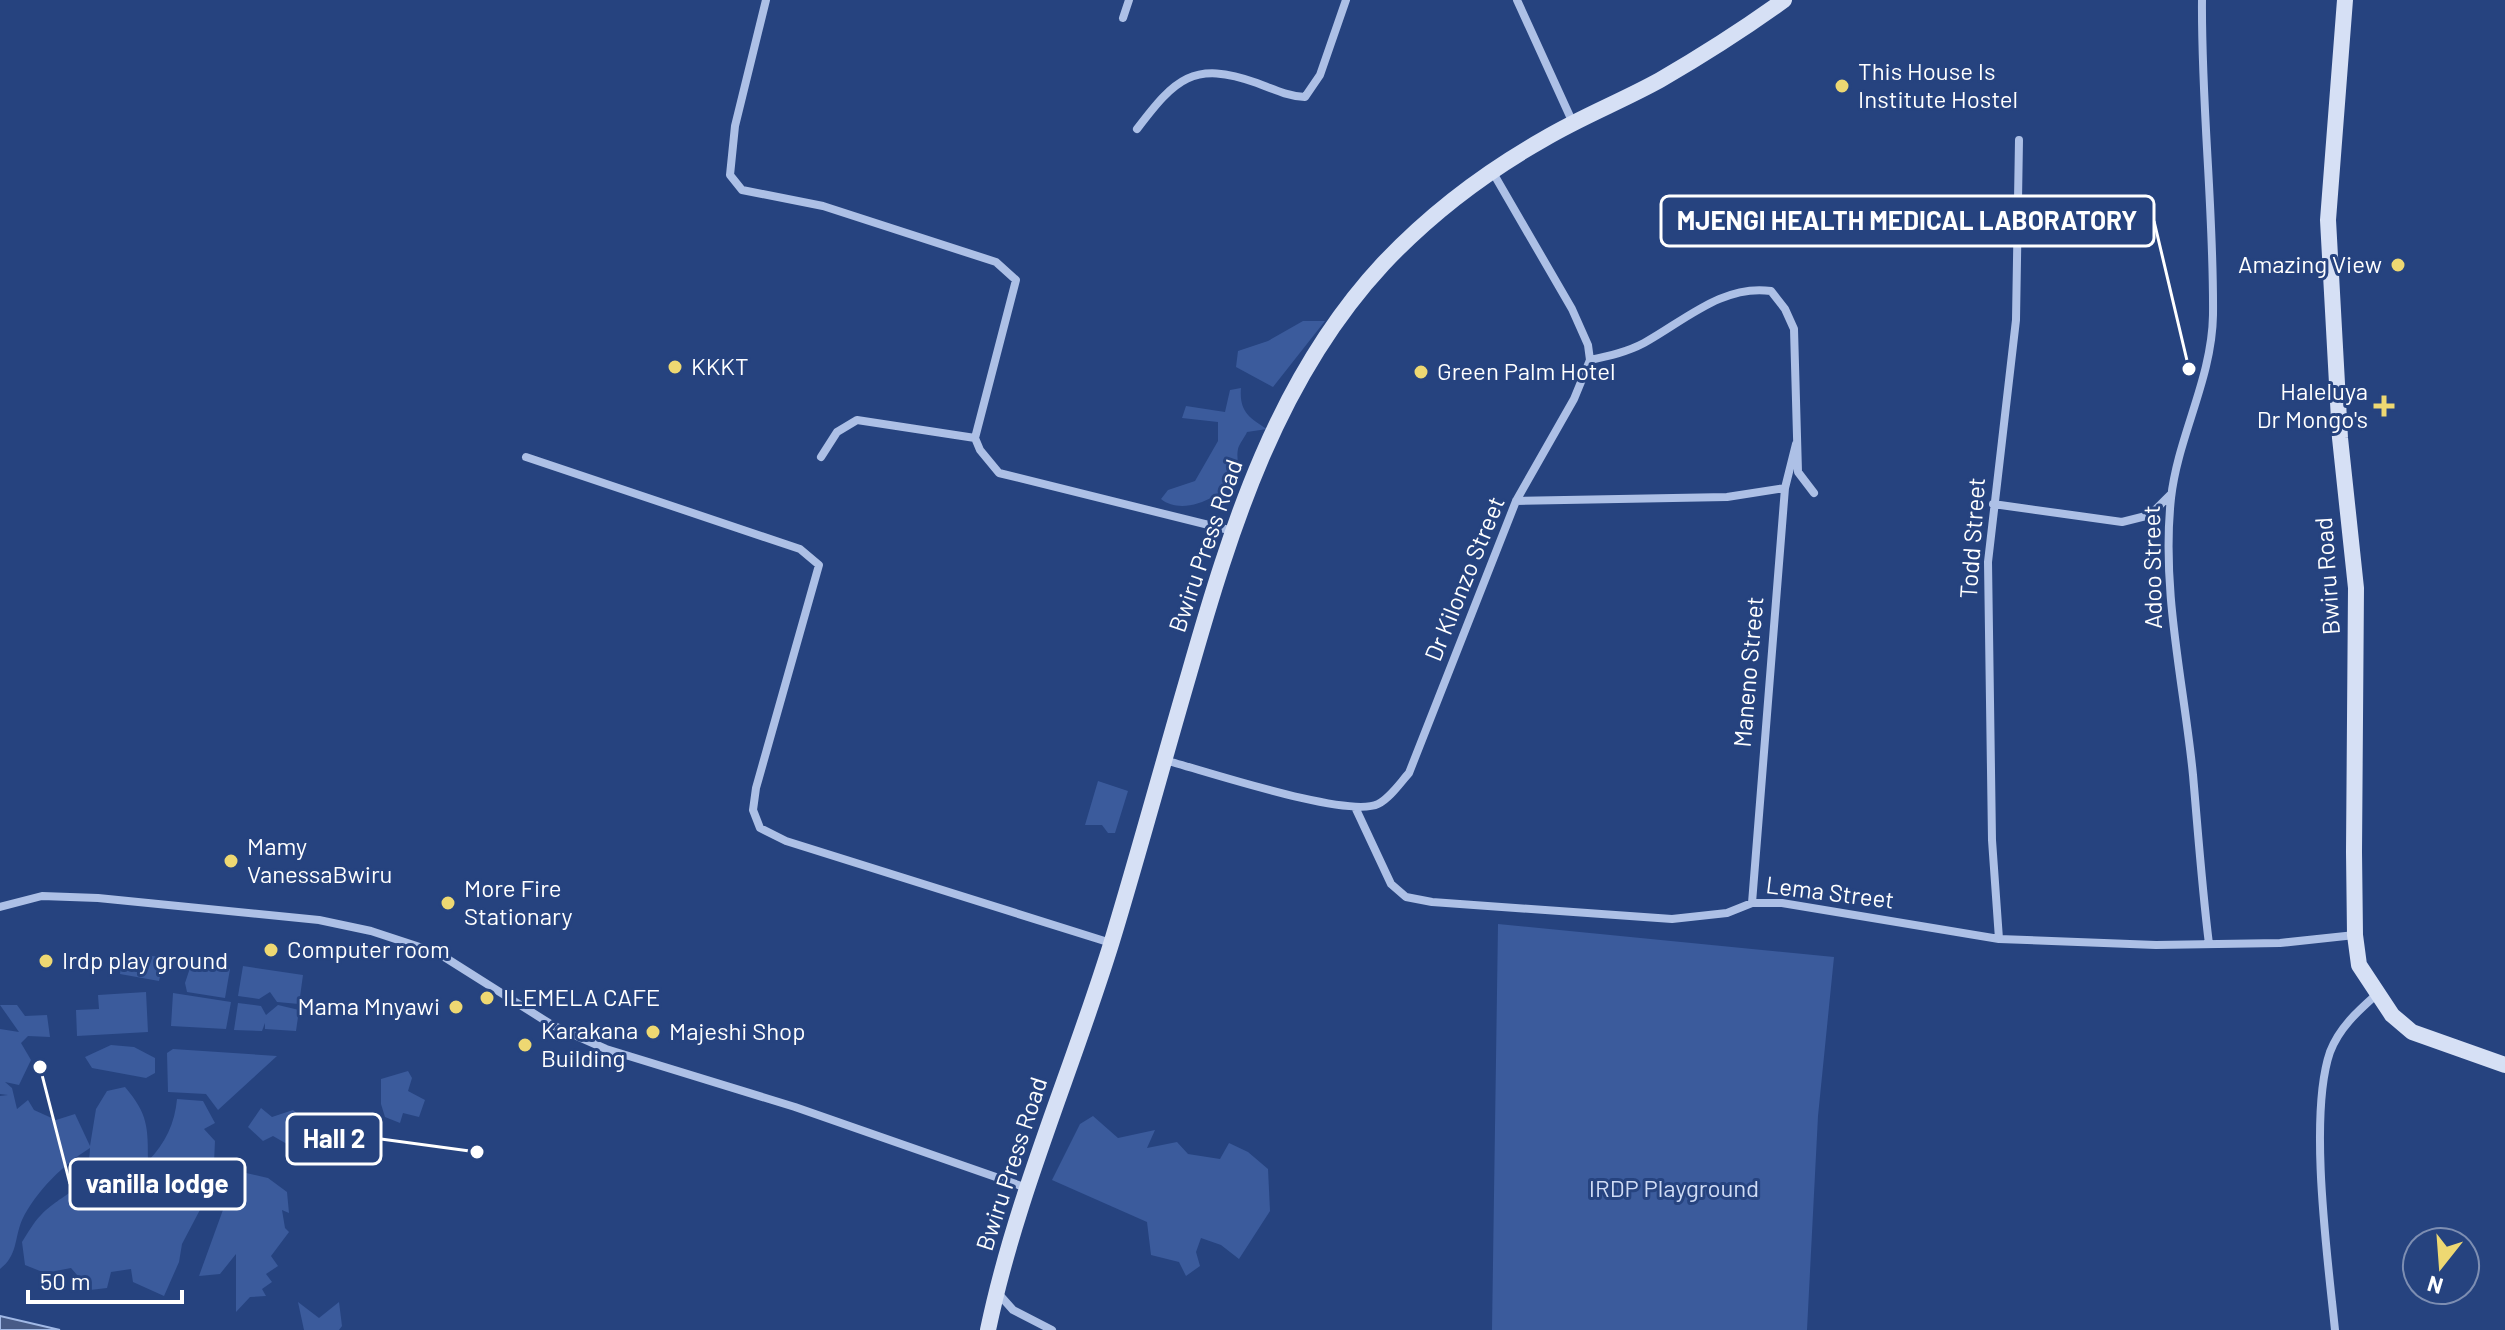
<svg xmlns="http://www.w3.org/2000/svg" width="2505" height="1330" viewBox="0 0 2505 1330" font-family="Barlow,sans-serif">
<style>
.green{fill:#3b5b9c}
.water{fill:#475b87;stroke:#a1b9e6;stroke-width:2}
.lines{fill:none;stroke-linecap:round;stroke-linejoin:round}
.street{stroke:#adc0e6;stroke-width:8}
.secondary{stroke:#d6e0f5;stroke-width:16}
.poi-dot{fill:#eed872;stroke:#26437f;stroke-width:3}
.labels{text-anchor:middle;stroke-width:6;stroke-linejoin:round;paint-order:stroke}
.poi-label{font-size:24px;fill:#fff;stroke:#26437f;text-anchor:start}
.street-label{font-size:24px;fill:#fff;stroke:#26437f}
.park-label{font-size:24px;fill:#d0dcf5;stroke:#26437f}
.leader{fill:none;stroke:#fff;stroke-width:3}
.callout-dot{fill:#fff;stroke:#26437f;stroke-width:3}
.callout{fill:#26437f;stroke:#fff;stroke-width:3}
.callout-label{font-size:26px;text-anchor:middle;font-weight:bold;fill:#fff}
</style>
<rect width="100%" height="100%" fill="#26437f"/>
<path class="green" d="M1303,321H1325L1273,387L1236,367L1238,351L1268,341Z
M1241,388C1239,411 1249,418 1267,429L1247,432C1245,437 1239,444 1238,449C1236,458 1240,466 1236,474C1224,497 1183,517 1161,499L1168,490L1195,481L1218,441V422L1182,418L1186,406L1225,412L1230,390Z
M1098,781L1128,791L1115,833H1108L1102,825H1085Z
M1498,924L1834,957L1818,1116L1807,1330H1492Z
M147,955L164,958L159,981L120,974L122,962L144,966Z
M192,962L230,969L225,998L187,992L185,983Z
M243,966L303,975L299,1004L277,1002L270,992L259,999L238,996Z
M146,992L148,1032L77,1036L76,1010L99,1009L98,995Z
M173,993L231,1002L226,1029L171,1026Z
M238,1003L261,1006L266,1015L278,1005L299,1010L296,1031L265,1029V1023L262,1031L234,1030Z
M0,1005H17L25,1016L47,1015L50,1037L28,1036L21,1043L31,1060L19,1085L5,1082L12,1088L17,1109L28,1100L34,1110L56,1120L75,1114L90,1146L96,1109L107,1091L125,1087C148,1114 148,1127 148,1161C165,1144 175,1123 177,1099L203,1101L215,1123L204,1129L215,1141L213,1185L182,1244L179,1262L164,1296L133,1282L131,1269L111,1272L107,1288L90,1290L71,1268L45,1273L25,1265L22,1242C28,1233 33,1223 41,1215C68,1188 88,1194 90,1148C64,1164 36,1191 22,1220C14,1239 18,1255 0,1269V1096L8,1095L0,1094V1029L19,1032Z
M111,1045L134,1047L155,1058V1073L146,1078L92,1068L85,1057Z
M173,1049L277,1056L218,1110L206,1094L168,1092L167,1053Z
M408,1071L412,1078L408,1091L425,1100L419,1117L403,1113L400,1123L385,1117L381,1104V1079Z
M261,1108L272,1117L293,1110L316,1131L294,1148L273,1136L263,1141L248,1127Z
M1093,1116L1118,1138L1155,1130L1147,1148L1177,1142L1188,1154L1220,1159L1229,1143L1248,1152L1268,1169L1270,1211L1239,1259L1221,1245L1201,1238L1196,1252L1200,1266L1186,1276L1179,1262L1151,1255L1147,1222L1052,1180L1080,1124Z
M246,1173L268,1178L287,1192L289,1213L282,1210L285,1228L289,1232L271,1256L278,1266L266,1274L272,1282L262,1289L266,1296L250,1297L236,1312V1254L220,1274L199,1276L228,1196Z
M298,1302L319,1318L339,1302L342,1326L339,1330H304Z"/>
<path class="water" d="M0,1316L60,1330H0Z"/>
<g class="lines">
<path class="street" d="M766,0L735,126L730,175L742,190L823,206L996,262L1016,280L975,438L980,450L999,473L1233,531
M1517,0L1573,123
M2202,0C2201,105 2214,210 2213,315C2212,379 2178,436 2171,498C2161,591 2184,684 2193,775C2198,832 2202,888 2209,944
M1123,18L1129,0
M1137,129C1175,79 1193,60 1257,83C1273,89 1287,96 1305,97L1320,75L1346,0
M1590,360C1609,356 1627,352 1644,343C1684,321 1723,284 1771,291L1785,309L1794,329L1798,472L1814,493
M526,457L800,549L819,565L756,788L753,810L760,828L786,841L1111,943
M821,457L837,432L857,420L975,438
M1516,501L1727,497L1785,488
M1993,504L2122,522L2150,515L2170,495
M1164,760C1203,770 1348,819 1378,804C1390,798 1400,783 1409,773L1516,501L1574,399L1590,360L1588,345L1572,309L1492,171
M1355,807L1391,884L1406,897L1432,902L1672,919L1727,913L1752,903H1782L1999,939L2156,945L2280,943L2355,935
M1752,903L1785,488L1796,444
M0,907L42,896L98,898L319,920L371,931L438,953L552,1025L606,1049L795,1107L1027,1188
M1999,939L1992,840L1988,562L2016,320L2019,140
M997,1292L1013,1310L1052,1330
M2335,1330C2328,1261 2308,1116 2330,1052C2339,1028 2357,1012 2376,995"/>
<path class="secondary" d="M2345,0L2328,220L2340,438L2356,588L2354,852L2355,935L2359,965L2392,1015L2412,1032L2505,1065
M988,1330C1016,1196 1072,1071 1112,941C1139,852 1163,763 1189,674C1231,527 1277,378 1383,264C1430,214 1484,173 1544,139C1581,117 1622,101 1660,80C1703,55 1744,29 1784,0"/>
</g>
<g class="poi-dot">
<circle cx="1842" cy="86" r="8"/>
<circle cx="2398" cy="265" r="8"/>
<circle cx="675" cy="367" r="8"/>
<circle cx="1421" cy="372" r="8"/>
<path d="M2380 394h8v8h8v8h-8v8h-8v-8h-8v-8h8z"/>
<circle cx="231" cy="861" r="8"/>
<circle cx="448" cy="903" r="8"/>
<circle cx="271" cy="950" r="8"/>
<circle cx="46" cy="961" r="8"/>
<circle cx="487" cy="998" r="8"/>
<circle cx="456" cy="1007" r="8"/>
<circle cx="653" cy="1032" r="8"/>
<circle cx="525" cy="1045" r="8"/>
</g>
<g class="labels">
<g class="poi-label">
<text x="1858" y="80">This House Is<tspan x="1858" dy="28">Institute Hostel</tspan></text>
<text x="2382" y="273" text-anchor="end">Amazing View</text>
<text x="691" y="375">KKKT</text>
<text x="1437" y="380">Green Palm Hotel</text>
<text x="2368" y="400" text-anchor="end">Haleluya<tspan x="2368" dy="28">Dr Mongo's</tspan></text>
<text x="247" y="855">Mamy<tspan x="247" dy="28">VanessaBwiru</tspan></text>
<text x="464" y="897">More Fire<tspan x="464" dy="28">Stationary</tspan></text>
<text x="287" y="958">Computer room</text>
<text x="62" y="969">Irdp play ground</text>
<text x="503" y="1006">ILEMELA CAFE</text>
<text x="440" y="1015" text-anchor="end">Mama Mnyawi</text>
<text x="541" y="1039">Karakana<tspan x="541" dy="28">Building</tspan></text>
<text x="669" y="1040">Majeshi Shop</text>
</g>
<g class="street-label">
<text transform="translate(1973 538) rotate(-86)" y="8">Todd Street</text>
<text transform="translate(1206 546) rotate(-71)" y="8">Bwiru Press Road</text>
<text transform="translate(2153 567) rotate(-91)" y="8">Adoo Street</text>
<text transform="translate(2328 576) rotate(-94)" y="8">Bwiru Road</text>
<text transform="translate(1465 579) rotate(-68)" y="8">Dr Kilonzo Street</text>
<text transform="translate(1749 672) rotate(-85)" y="8">Maneno Street</text>
<text transform="translate(1830 893) rotate(7)" y="8">Lema Street</text>
<text transform="translate(1012 1164) rotate(-72)" y="8">Bwiru Press Road</text>
</g>
<g class="park-label">
<text x="1674" y="1197">IRDP Playground</text>
</g>
</g>
<path class="leader" d="M2189 369L2154 221M477 1152L381 1139M40 1067L70 1184"/>
<g class="callout-dot">
<circle cx="2189" cy="369" r="8"/>
<circle cx="477" cy="1152" r="8"/>
<circle cx="40" cy="1067" r="8"/>
</g>
<g class="callout">
<rect x="1661" y="196" width="493" height="50" rx="8"/>
<rect x="287" y="1114" width="94" height="50" rx="8"/>
<rect x="70" y="1159" width="175" height="50" rx="8"/>
</g>
<g class="callout-label">
<text x="1907" y="230">MJENGI HEALTH MEDICAL LABORATORY</text>
<text x="334" y="1148">Hall 2</text>
<text x="157" y="1193">vanilla lodge</text>
</g>
<g transform="translate(2441 1266) rotate(197)"><circle r="38" fill="#26437f" stroke="#7d8eb2" stroke-width="2"/>
<path d="M0-6L14 30L0 20L-14 30Z" fill="#eed872"/>
<text y="-12" font-size="22" font-weight="bold" text-anchor="middle" fill="#ffffff">N</text>
</g>
<path d="M28 1290v12h154v-12" fill="none" stroke="#ffffff" stroke-width="4"/>
<text x="40" y="1290" font-size="24" fill="#ffffff" stroke="#26437f" stroke-width="6" paint-order="stroke">50 m</text>
</svg>
